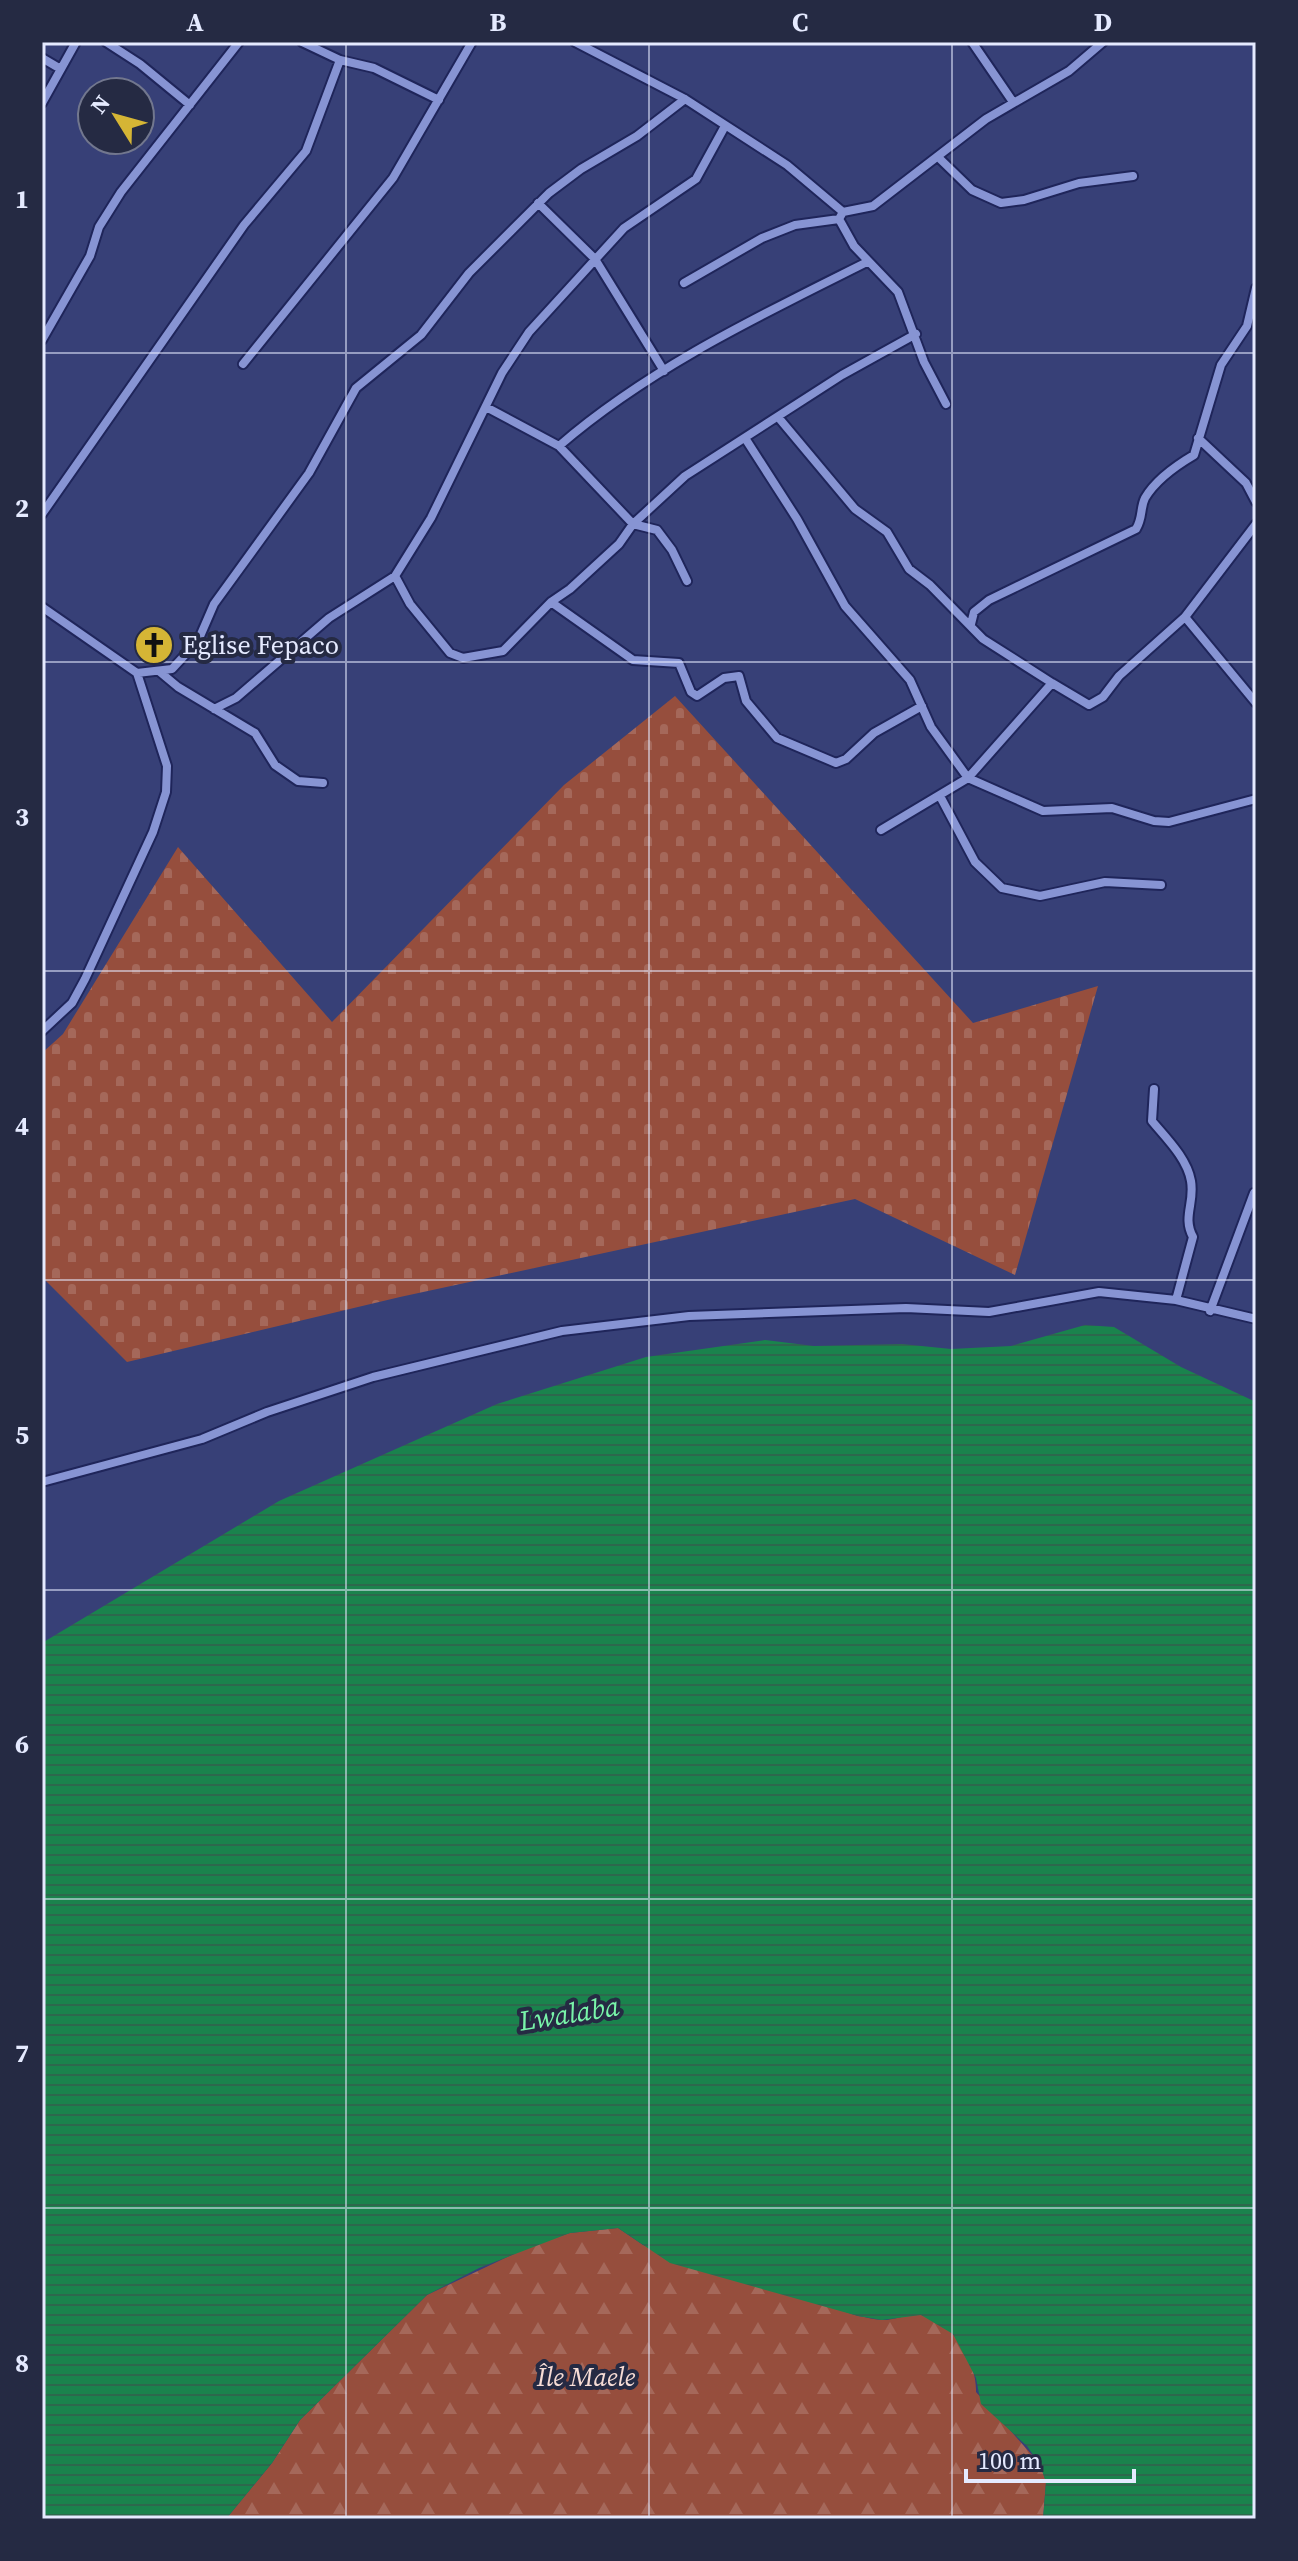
<svg xmlns="http://www.w3.org/2000/svg" width="1298" height="2561" viewBox="0 0 1298 2561" font-family="'Source Serif 4',serif">
<style>
.forest{fill:url(#forest-firs)}
.cemetery{fill:url(#cemetery-stones)}
.water{fill:url(#water-rules)}
.lines{fill:none;stroke-linecap:round;stroke-linejoin:round}
.street-casing{stroke:#1f255a;stroke-width:12}
.street{stroke:#8794d3;stroke-width:8}
.grid{fill:none;stroke:#e5eaff;stroke-width:2;stroke-opacity:0.55}
.labels{text-anchor:middle;stroke-width:8;stroke-linejoin:round;paint-order:stroke}
.poi-label{font-size:26px;fill:#e5eaff;stroke:#252a43;text-anchor:start}
.park-label{font-size:26px;font-style:italic;fill:#f6dcd5;stroke:#252a43}
.water-label{font-size:28px;font-style:italic;fill:#79f5aa;stroke:#252a43}
.neatline{fill:none;stroke:#e5eaff;stroke-width:3}
.grid-label{font-size:26px;text-anchor:middle;font-weight:bold;fill:#e5eaff}
</style>
<defs>
<pattern id="forest-firs" width="22" height="20" patternUnits="userSpaceOnUse" patternTransform="scale(2)"><rect width="22" height="20" fill="#964e3d"/><path d="M5 1l3.5 6h-7zM16 11l3.5 6h-7z" fill="#a5685a"/></pattern>
<pattern id="cemetery-stones" width="16" height="16" patternUnits="userSpaceOnUse" patternTransform="scale(2)"><rect width="16" height="16" fill="#964e3d"/><path d="M2 7V4a2 2 0 0 1 4 0v3zM10 15v-3a2 2 0 0 1 4 0v3z" fill="#a5685a"/></pattern>
<pattern id="water-rules" width="6" height="5" patternUnits="userSpaceOnUse" patternTransform="scale(2)"><rect width="6" height="5" fill="#1a834d"/><path d="M0 2.5h6" fill="none" stroke="#2d684d"/></pattern>
</defs>
<rect width="100%" height="100%" fill="#374077"/>
<path class="forest" d="M618,2228L643,2245L858,2316C866,2317 875,2320 883,2320C895,2320 908,2313 921,2315C953,2321 977,2362 976,2392L1040,2464L1046,2482L1043,2519H226L272,2463L300,2420L427,2295L533,2245L570,2233Z"/>
<path class="cemetery" d="M675,696L973,1023L1098,986L1015,1275L855,1199L400,1297L127,1362L42,1277V1053L63,1034L178,847L332,1022L564,785Z"/>
<path class="water" d="M1085,1325L1114,1327L1181,1367L1256,1402V2519H1043L1046,2482L1040,2465L1027,2446L981,2404L976,2378L953,2334L921,2315L882,2320L858,2316L670,2263L618,2228L570,2233L479,2268L427,2295L300,2420L272,2463L226,2519H42V1643L279,1501L497,1404L646,1357L765,1340L814,1346L902,1344L951,1349L1011,1346Z"/>
<g class="lines">
<g class="street-casing">
<path id="street" d="M106,42L140,64L190,105
M302,42L340,60L374,68L439,100
M575,42L685,99L787,165L843,212
M972,42L1013,102
M42,58L59,68
M42,103L76,42
M938,157L972,190L1001,203L1024,200L1079,183L1133,176
M538,203L595,259L664,371
M843,212L873,206L986,119L1069,71L1103,42
M843,212L839,219L854,246L898,292L924,362L946,404
M684,283L762,238L795,225L839,219
M42,340L90,256L99,227L121,192L239,42
M243,364L393,178L472,42
M486,407L559,446L633,524L657,530L672,550L687,581
M778,417L855,509L887,532L909,569L930,585L983,639L1052,683
M745,438L797,519L845,606L910,680L931,727L968,778L1043,811L1112,808L1154,821L1169,822L1256,799
M1198,438L1246,483L1256,502
M559,446C649,368 761,315 867,262
M42,514L244,225L306,151L340,60
M395,576L410,604L450,653L463,658L503,651L551,602L570,589L619,544L633,524L685,476L842,375L916,334
M551,602L633,660L679,663L691,692L697,696L724,678L739,676L746,701L777,738L836,763L846,759L874,733L922,706
M42,607L137,673L167,766L166,792L153,832L85,979L72,1003L42,1031
M1185,617L1256,703
M971,624L974,612L989,600L1136,529C1143,518 1140,508 1145,498C1155,481 1177,465 1194,455L1221,365L1247,326L1256,288
M160,672L178,687L255,733L275,765L298,781L323,783
M137,673L172,669L198,641L214,604L309,473L356,388L421,335L469,273L549,193L581,169L637,136L685,99
M214,709L236,698L329,618L395,576L431,518L502,373L529,332L624,228L696,179L725,126
M941,798L975,862L1002,888L1040,896L1105,882L1161,885
M881,830L968,778L1052,683L1089,705L1103,697L1119,676L1185,617L1256,524
M1154,1089L1152,1121C1166,1138 1187,1158 1191,1181C1195,1203 1182,1217 1193,1237L1176,1300
M1210,1311L1254,1193
M42,1482L202,1439L267,1412L373,1377L562,1331L689,1316L906,1308L989,1312L1099,1292L1176,1300L1256,1319"/>
</g>
<use href="#street" class="street"/>
</g>
<path class="grid" d="M346,42V2519M649,42V2519M952,42V2519M42,353H1256M42,662H1256M42,971H1256M42,1280H1256M42,1590H1256M42,1899H1256M42,2208H1256"/>
<defs>
<g id="church-disc" transform="scale(2)"><circle r="9.5" fill="#d5b535" stroke="#252a43"/><path d="M-1.2-6h2.4v3.5h3.3v2.4h-3.3V6h-2.4V-.1h-3.3v-2.4h3.3Z" fill="#111"/></g>
</defs>
<g fill-rule="evenodd">
<use href="#church-disc" x="154" y="645"/>
</g>
<g class="labels">
<g class="poi-label">
<text x="182" y="654">Eglise Fepaco</text>
</g>
<g class="park-label">
<text x="586" y="2386">Île Maele</text>
</g>
<g class="water-label">
<text transform="translate(569 2013) rotate(-9)" y="10">Lwalaba</text>
</g>
</g>
<rect width="1298" height="2561" fill="none" stroke="#252a43" stroke-width="88"/>
<g transform="translate(116 116) rotate(307)"><circle r="38" fill="#252a43" stroke="#72778e" stroke-width="2"/>
<path d="M0-6L14 30L0 20L-14 30Z" fill="#d5b535"/>
<text y="-12" font-size="22" font-weight="bold" text-anchor="middle" fill="#e5eaff">N</text>
</g>
<path d="M966 2469v12h168v-12" fill="none" stroke="#e5eaff" stroke-width="4"/>
<text x="978" y="2469" font-size="24" fill="#e5eaff" stroke="#252a43" stroke-width="6" paint-order="stroke">100 m</text>
<rect x="44" y="44" width="1210" height="2473" class="neatline"/>
<g class="grid-label">
<text x="195" y="31">A</text>
<text x="498" y="31">B</text>
<text x="800" y="31">C</text>
<text x="1103" y="31">D</text>
<text x="22" y="208">1</text>
<text x="22" y="517">2</text>
<text x="22" y="826">3</text>
<text x="22" y="1135">4</text>
<text x="22" y="1444">5</text>
<text x="22" y="1753">6</text>
<text x="22" y="2062">7</text>
<text x="22" y="2372">8</text>
</g>
</svg>
